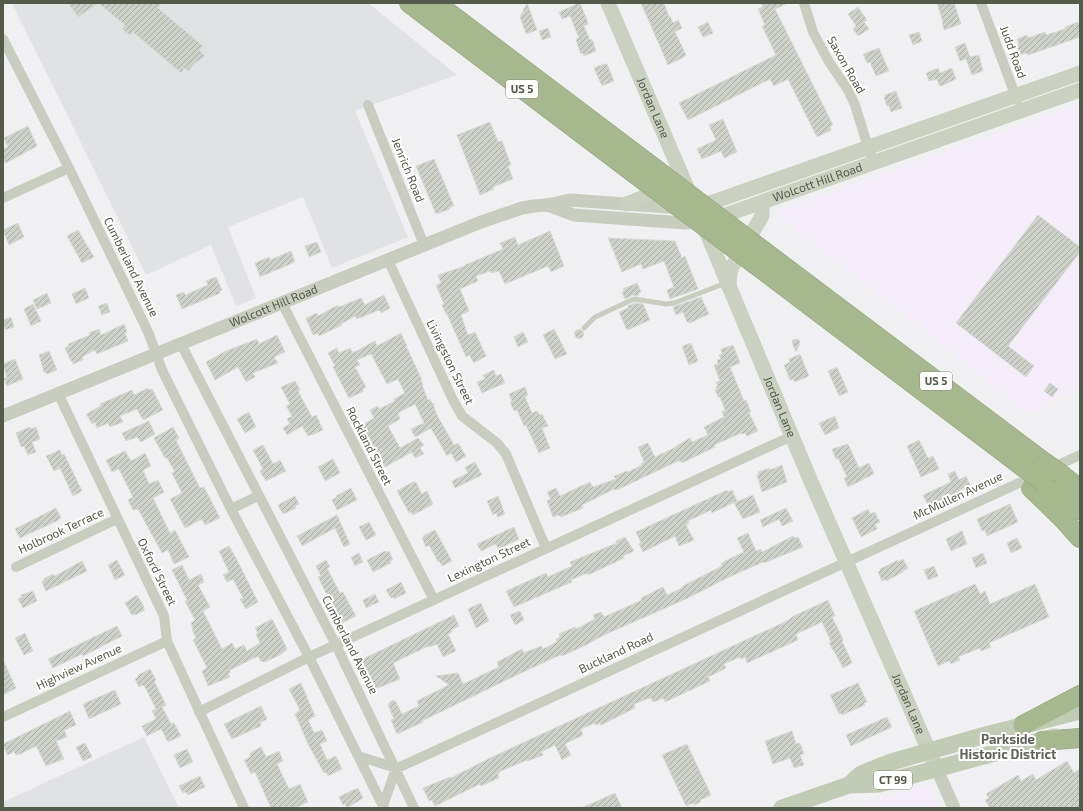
<svg xmlns="http://www.w3.org/2000/svg" width="1083" height="811" viewBox="0 0 1083 811" font-family="'Exo 2',sans-serif">
<style>
.commercial{fill:#f5ecfa}
.education{fill:#e1e2e3}
.building{fill:url(#building-hatch);stroke:#d7dbd5}
.lines{fill:none;stroke-linecap:round;stroke-linejoin:round}
.motorway-casing{stroke:#92a479;stroke-width:20}
.service{stroke:#c8cdc0;stroke-width:5}
.minor{stroke:#c8cdc0;stroke-width:10}
.tertiary{stroke:#c8cdc0;stroke-width:13}
.secondary{stroke:#cad1c0;stroke-width:15}
.primary{stroke:#c2cbb3;stroke-width:17}
.motorway{stroke:#a7b88e;stroke-width:19}
.motorway-bridge-casing{stroke:#92a479;stroke-width:20;stroke-linecap:butt}
.motorway-bridge{stroke:#a7b88e;stroke-width:19}
.labels{text-anchor:middle;stroke-width:4;stroke-linejoin:round;paint-order:stroke}
.shield{fill:#fff;stroke:#888c80;stroke-width:1}
.shield-label{font-size:11px;font-weight:bold;fill:#555b4a}
.street-label{font-size:12px;fill:#555b4a;stroke:#fff}
.neighbourhood-label{font-size:13px;font-weight:bold;fill:#61645d;stroke:#fff}
</style>
<defs>
<pattern id="building-hatch" width="6" height="6" patternUnits="userSpaceOnUse"><rect width="6" height="6" fill="#cdd1ca"/><path d="M-1 1l2-2M0 6l6-6M5 7l2-2" fill="none" stroke="#a9ada6"/></pattern>
</defs>
<rect width="100%" height="100%" fill="#f0f0f2"/>
<path class="commercial" d="M1080,104V388L1026,413L949,350L774,213Z
M928,784L939,808H852L862,805Z"/>
<path class="education" d="M12,3H368L457,75L355,111L408,237L332,268L303,197L228,227L256,298L236,306L211,245L146,275Z
M144,737L179,808H3V802Z"/>
<path class="building" d="M68,3H98L78,17Z
M98,3H162L158,8L203,46L199,50L205,56L195,63L188,71L184,68L181,73L133,32L130,35L122,29L125,25Z
M527,3L537,30L526,34L520,17Z
M579,3H580L587,20L588,24L584,26L590,40L592,39L596,51L584,56L583,53L581,54L578,46L576,39L579,38L570,16L562,19L559,12Z
M641,3H664L669,17L670,16L673,23L678,20L682,28L675,32L686,55L684,57L668,65Z
M762,3H788L775,9L833,125L830,127L831,130L817,137L788,79L774,86L770,79L688,120L679,103L776,55L762,26L765,25L758,9L763,7Z
M937,3H954L961,24L944,30L942,22H943Z
M858,7L867,20L864,22L869,29L858,36L853,29L856,26L848,14Z
M708,22L713,33L703,37L698,27Z
M1078,22V24H1080V37L1028,55L1027,53L1020,55L1016,45L1019,44L1017,39L1027,35L1028,38L1045,32L1046,35L1065,29V27Z
M548,28L551,37L542,40L539,31Z
M919,32L922,41L913,45L909,35Z
M965,43L970,57L979,55L983,71L972,75L966,59L960,61L955,47Z
M879,48L889,71L876,76L870,62L867,63L863,54Z
M604,64H607L614,81L602,86L594,68Z
M938,68L940,73L952,68L956,79L941,86L939,85L937,79L929,81L926,73Z
M896,91L902,108L891,112L889,106H887L884,97H885V95Z
M723,119L737,152L724,158L721,151L702,159L697,149L716,140L709,125Z
M490,122L498,142L502,141L511,165L508,166L513,179L493,187L494,189L480,195L457,135Z
M28,126L37,146L6,163L5,162L3,163V149L8,147L4,138Z
M434,159L454,206L449,208L450,209L436,214L416,166Z
M1038,215L1080,247V252L1008,346L1034,366L1026,377L956,323Z
M18,223L24,237L9,245L3,230Z
M78,230L94,257L82,263L67,236Z
M550,231L564,266L551,272L548,266L505,284L499,271L491,273L490,271L476,276L478,281L460,289L469,311L461,315L468,335L475,332L486,356L474,363L469,355L466,357L447,314H446L442,305L444,304L436,285L441,283L438,275L465,266V265L503,249L500,243L515,237L518,245Z
M608,238L675,241L682,258L685,256L698,289L670,299L667,290L674,287L664,261L643,269L641,264L622,272Z
M317,242L321,252L309,257L305,246Z
M291,251L295,262L260,277L255,263L269,257L270,260Z
M216,277L222,290L219,291L220,293L182,309L176,295L184,292L185,295L208,285L206,281Z
M637,283L641,292L638,294L639,296L633,295L625,299L622,292L624,291L623,289Z
M85,288L89,298L76,304L72,294Z
M47,293L51,303L37,309L33,300Z
M384,295L390,308L381,313L379,310L357,319L355,316L341,324L342,325L319,336L318,333L313,335L306,318L317,313L318,316L338,305L339,307L361,298L365,305Z
M701,297L709,314L690,323L687,322L683,312L676,315L673,307Z
M107,303L110,312L102,315L98,306Z
M635,303L643,304L650,320L627,330L619,312L628,308V306Z
M33,304L41,321L31,326L24,309Z
M11,317L14,327L5,330L3,320Z
M124,324L127,332L125,333L128,341L97,354L95,350L82,357L83,360L73,364L72,361H71L65,348L69,346L68,344L90,335L89,333L99,329L101,335Z
M554,329L567,354L555,359L543,335Z
M574.5 334a4.5 4.5 0 1 1 9 0a4.5 4.5 0 1 1-9 0Z
M523,332L528,342L518,347L514,337Z
M401,333L407,346H406L422,380L421,381L423,385H422L428,400L430,399L432,403L434,404V407L437,415L454,445L458,443L466,456L456,462L451,453L447,456L431,428L415,437L411,429L424,423L415,404L398,413L400,419L388,426L400,448L418,438L424,445L420,448L424,454L415,458L412,452L385,467L362,425L374,418L370,410L378,406L379,409L395,401L394,399L405,393L398,379L387,384L371,354L357,360L360,365L355,367L366,387L363,389L364,391L349,398L333,367L335,366L328,353L337,348L339,353L350,348L353,353L371,343L375,341L377,346Z
M277,335L285,352L274,357L278,363L253,373L255,377L246,382L238,367L215,380L206,362L226,351L257,339L259,344Z
M796,339L799,340L800,343L796,352L792,343L793,340Z
M691,343L698,361L689,365L682,346Z
M733,345L740,363L730,367L744,401L746,400L751,412L749,413L758,431L747,436L745,433L742,434L741,433L714,445L715,447L682,463L681,461H678L619,489L615,490L614,489L582,505L583,508L561,517L559,515L553,517L547,501L551,499L547,492L556,488L560,496L590,482L593,487L616,479L614,476L627,471L628,472L642,465L641,464L644,462L638,447L648,443L655,457L676,447V446L690,438L692,442L708,435L704,427L724,417L722,412L725,410L720,397H718L715,390L717,389L716,387L718,386L716,382L720,381L714,365L718,364L717,360L721,359L719,355L722,354L721,349Z
M49,351L57,370L47,374L45,372H44L39,355Z
M800,354L809,376L795,382L793,379L790,380L784,365L790,362L789,359Z
M15,359L23,379L7,386L4,379L7,377L3,364Z
M837,367L848,392L839,396L828,371Z
M494,370L496,376L501,374L505,383L482,393L477,382L485,379L483,375Z
M295,381L300,390L298,391L312,417L316,415L323,430L312,435V434L308,436L302,426L287,435L283,428L290,424L287,419L292,416L286,406L290,404L281,387Z
M1050,383L1058,389L1052,397L1044,391Z
M525,387L528,395L525,397L532,413L537,411L540,415L542,414L548,426L542,428L550,448L539,453L526,425L524,426L517,410L514,411L510,402L512,401L509,394Z
M148,388L149,390L152,389L163,410L143,420L137,409L120,416L123,422L110,427L108,423L97,428L95,422L92,424L86,414L101,406L100,404L132,390L134,395Z
M249,412L256,427L245,433L237,419Z
M835,416L839,428L825,435L819,423Z
M149,421L155,434L141,442L137,437L126,441L122,433Z
M30,427L31,429L36,427L40,439L32,442L36,452L28,455L24,446L21,447L16,433Z
M173,427L179,438L176,440L200,488L204,487L220,518L205,525L202,519L185,528L170,499L182,493L172,473L175,472L167,458H165L154,438Z
M919,440L928,458L933,456L939,469L921,477L907,446Z
M848,444L859,468L869,463L874,474L848,487L844,478L847,477L838,458L836,459L832,449Z
M263,445L273,464L280,460L286,471L266,481L260,471L263,469L253,450Z
M60,450L62,455L64,454L82,491L73,496L60,468L54,471L46,456Z
M125,451L131,461L145,453L151,466L143,470L149,484L158,480L164,492L153,498L170,533L175,530L189,557L174,564L168,550L162,553L138,509L133,510L128,500L133,497L119,469L112,472L106,460Z
M333,459L340,473L325,481L318,467Z
M475,462L482,475L455,488L452,481L468,473L465,467Z
M782,465L787,482L762,492L757,475H759L758,472L770,468V470Z
M955,471L959,480L966,476L970,485L960,490L961,492L929,507L923,495L951,482L948,474Z
M413,482H416L422,494L427,491L433,504L413,515L411,512L409,513L397,491Z
M351,488L357,500L337,510L332,500L337,497L336,496Z
M727,490L728,492L732,490L737,501L712,513L711,510L688,521L689,523L686,525L694,540L679,546L675,536L643,552L639,544L641,543L636,532Z
M753,495L760,512L743,519L734,503Z
M295,496L299,504L295,506L296,508L283,514L278,505Z
M498,496L505,514L498,517L496,513L493,515L487,501Z
M1010,504L1018,522L987,536L985,530L982,531L977,519Z
M56,508L61,518L58,519L59,520L20,538L15,529Z
M786,508L793,521L782,526L779,519L763,527L760,520Z
M868,509L870,514L875,512L880,522L875,524L877,529L861,537L852,518Z
M337,515L350,544L344,547L335,528L302,546L297,536Z
M369,522L376,535L366,540L359,527Z
M514,527L519,539L499,549L495,544L481,551L477,544Z
M435,530L452,561L442,566L439,561L438,562L429,545L426,547L422,538L424,537L423,536Z
M962,531L967,544L951,551L946,539Z
M748,533L756,551L761,549L762,552L793,536L794,538L798,537L803,547L764,563L763,562L725,579L688,598L604,635L586,645L562,656L560,655L519,674L426,719L422,721L423,722L397,734L391,720L394,719L388,705L390,702L393,700L396,702L402,714L419,706L417,701L449,685L436,676L458,673L463,684L499,667L497,662L522,649L524,653L541,646L543,649L557,642L556,639L560,637L559,634L575,627L576,629L595,619L593,615L601,612L604,617L642,600L641,598L663,587L667,595L682,588L683,586L722,566L721,564L723,563V562L744,552L737,538Z
M625,537L634,551L623,556L624,558L588,575L587,573L571,580L572,582L514,607L506,591L546,573L548,577L572,566L570,562L617,543L616,541Z
M1017,538L1022,548L1011,553L1007,543Z
M229,546L236,558L258,602L246,609L240,599L243,598L233,579L227,582L223,575L229,572L219,551Z
M385,551L386,552L389,551L393,560L390,561L391,563L373,572L367,560Z
M359,553L363,562L355,566L351,557Z
M983,553L987,563L976,568L972,558Z
M903,559L908,568L903,571V572L886,581L885,579L882,581L878,572L880,571V569L898,560V562Z
M117,560L125,575L115,580L108,565Z
M326,560L330,567L327,568L340,593L343,592L356,616L342,623L335,609L332,610L328,602L330,600L329,599L318,577L321,576L316,566Z
M82,561L87,571L46,591L42,582L44,580V579L53,574L54,576L57,575Z
M182,565L189,580L201,574L204,582L198,585L210,607L203,611L222,649L232,643L235,649L244,645L247,651L260,643L256,634L258,633L255,628L272,619L287,649L280,655L265,662L261,661L258,656L230,670V673L228,674L230,677L208,686L202,671L207,668L193,640L196,638L192,629H193L191,623L195,620L185,601L187,600L172,570Z
M934,566L938,576L928,580L924,570Z
M401,582L406,593L394,599L393,597L391,598L386,590Z
M975,584L980,594L985,591L990,604L1035,584L1049,617L989,643L991,647L981,651L980,648L958,657L960,660L951,664L949,661L938,666L914,611Z
M33,591L37,601L23,608L18,599L22,597L21,595Z
M375,594L379,602L366,608L363,600Z
M137,595L144,607L143,608L145,610L135,615L134,614L132,615L125,603Z
M828,600L835,616L832,617L842,637L843,641H842L852,663L843,668L834,651H833L829,643L831,642L822,622L796,634L798,640L747,663L745,657L741,659L740,657L724,664L726,668L708,677L710,681L665,702L663,698L653,702L651,698H649L634,704L635,708L601,725L600,723L596,725L595,723L581,729L583,735L565,744L571,755L562,760L555,745L541,752L543,755L528,761L527,760L501,771L498,774L499,778L481,786L480,784L435,806L432,800L429,801L423,788L450,777L451,778L490,758L789,620L792,617Z
M481,603L489,621L476,628L468,609Z
M520,611L524,620L515,625L510,615Z
M454,615L459,626L451,630L452,632L448,634L456,651L443,657L437,644L430,647L429,646L424,648L423,647L424,648L393,663L400,679L373,690L359,661Z
M117,626L122,636L83,656L82,654L53,668L48,659Z
M25,633L33,651L24,655L15,638Z
M3,660L16,688L3,695Z
M150,669L156,680L154,681L166,705L162,707L171,724L174,723L181,736L168,742L161,729L147,736L142,726L156,719L152,711L156,709L145,687L143,685L139,687L135,679L138,677V675Z
M301,683L315,716L308,720L314,733L322,730L327,741L320,744L327,760L336,756L342,769L328,776L326,772L324,773L309,746L295,714L300,710L289,689Z
M858,683L867,702L864,703L865,705L842,715L841,713L839,714L830,695Z
M115,690L121,704L89,719L83,704Z
M261,706L267,719L260,723L261,726L232,739L224,724Z
M70,711L76,725L64,730L67,737L56,741L64,759L46,766L36,746L20,754L16,755L14,752L7,755L3,744Z
M887,717L892,727L851,746L846,735Z
M792,731L796,744L800,743L804,754L800,755L804,765L794,768L790,758L773,764L765,741Z
M85,743L92,757L83,761L76,747Z
M687,744L711,795L700,800L701,802L694,805L693,803L686,806L662,755Z
M261,747L266,757L279,751L283,761L277,764L289,789L300,784L308,802L295,808H271L255,772L251,774L244,760L250,757V753Z
M187,749L193,762L180,768L174,755Z
M1067,761L1074,773L1080,769V808H990L985,800L989,798L986,794L1018,775L1021,781L1033,774L1036,780Z
M200,776L205,787L188,795L186,792L183,793L179,786Z
M358,788L363,798L347,808L345,804L343,805L339,797L355,789V790Z
M615,793L622,808H581L604,798Z"/>
<g class="lines">
<g class="motorway-casing">
<path id="motorway" d="M409,3L635,174
M436,3L645,161
M765,252L1044,462
M756,265L1027,470
M1061,474L1080,489
M1043,482L1080,510
M1031,488L1063,519L1080,538
M1023,725L1080,695
M1042,741L1080,738"/>
</g>
<path class="service" d="M584,328L595,317L634,299L666,304L674,303L726,283"/>
<path class="minor" d="M804,3L813,32L829,62L848,90L855,105L873,163
M981,3L1017,100
M3,39L69,168L149,334L162,370L231,509L309,657L384,808
M368,105L424,245
M3,198L69,168
M388,260L453,400L462,416L497,443L506,454L546,548
M282,303L434,600
M181,344L336,645L414,808
M58,393L164,616L167,641L244,808
M231,509L258,496
M16,567L117,519
M199,712L309,657L792,436
M3,717L167,641
M358,756L396,768L402,766L1080,455
M383,806L396,768"/>
<g class="tertiary">
<path d="M547,205L574,215L685,223L702,222"/>
<path id="s1" d="M3,416L481,222L522,208L534,206L547,205L570,200L680,208"/>
<path d="M937,769L954,808"/>
</g>
<g class="secondary">
<path id="s2" d="M608,3L691,197"/>
<path d="M626,204C641,199 652,194 660,181"/>
<path d="M695,206L713,202L1080,73"/>
<path id="s3" d="M711,220L1080,90"/>
<path id="s4" d="M703,224L812,484L937,769"/>
<path d="M729,287L730,272L733,265L762,216V202"/>
</g>
<path class="primary" d="M849,785L861,774L888,763L982,736L1080,711
M782,808L849,785L879,784L1055,737"/>
<use href="#motorway" class="motorway"/>
<g class="motorway-bridge-casing">
<path id="motorway-bridge" d="M645,161L765,252
M635,174L756,265
M1044,462L1061,474
M1027,470L1043,482"/>
</g>
<use href="#motorway-bridge" class="motorway-bridge"/>
</g>
<g class="labels">
<g class="shield">
<rect x="506" y="80" width="32" height="18" rx="3"/>
<rect x="920" y="372" width="32" height="18" rx="3"/>
<rect x="874" y="771" width="38" height="18" rx="3"/>
</g>
<g class="shield-label">
<text x="522" y="93">US 5</text>
<text x="936" y="385">US 5</text>
<text x="893" y="784">CT 99</text>
</g>
<g class="street-label">
<text transform="translate(1013 52) rotate(70)" y="4">Judd Road</text>
<text transform="translate(846 65) rotate(60)" y="4">Saxon Road</text>
<text dy="4" stroke="none"><textPath href="#s2" startOffset="114">Jordan Lane</textPath></text>
<text transform="translate(408 170) rotate(68)" y="4">Jenrich Road</text>
<text dy="4" stroke="none"><textPath href="#s3" startOffset="113">Wolcott Hill Road</textPath></text>
<text transform="translate(131 267) rotate(64)" y="4">Cumberland Avenue</text>
<text dy="4" stroke="none"><textPath href="#s1" startOffset="292">Wolcott Hill Road</textPath></text>
<text transform="translate(450 362) rotate(64)" y="4">Livingston Street</text>
<text dy="4" stroke="none"><textPath href="#s4" startOffset="198">Jordan Lane</textPath></text>
<text transform="translate(369 446) rotate(63)" y="4">Rockland Street</text>
<text transform="translate(958 496) rotate(-25)" y="4">McMullen Avenue</text>
<text transform="translate(61 531) rotate(-25)" y="4">Holbrook Terrace</text>
<text transform="translate(489 560) rotate(-25)" y="4">Lexington Street</text>
<text transform="translate(157 572) rotate(64)" y="4">Oxford Street</text>
<text transform="translate(350 645) rotate(63)" y="4">Cumberland Avenue</text>
<text transform="translate(616 653) rotate(-25)" y="4">Buckland Road</text>
<text transform="translate(79 667) rotate(-25)" y="4">Highview Avenue</text>
<text dy="4" stroke="none"><textPath href="#s4" startOffset="522">Jordan Lane</textPath></text>
</g>
<g class="neighbourhood-label">
<text x="1008" y="744">Parkside<tspan x="1008" dy="15">Historic District</tspan></text>
</g>
</g>
<rect width="1083" height="811" fill="none" stroke="#555b4a" stroke-width="8"/>
</svg>
